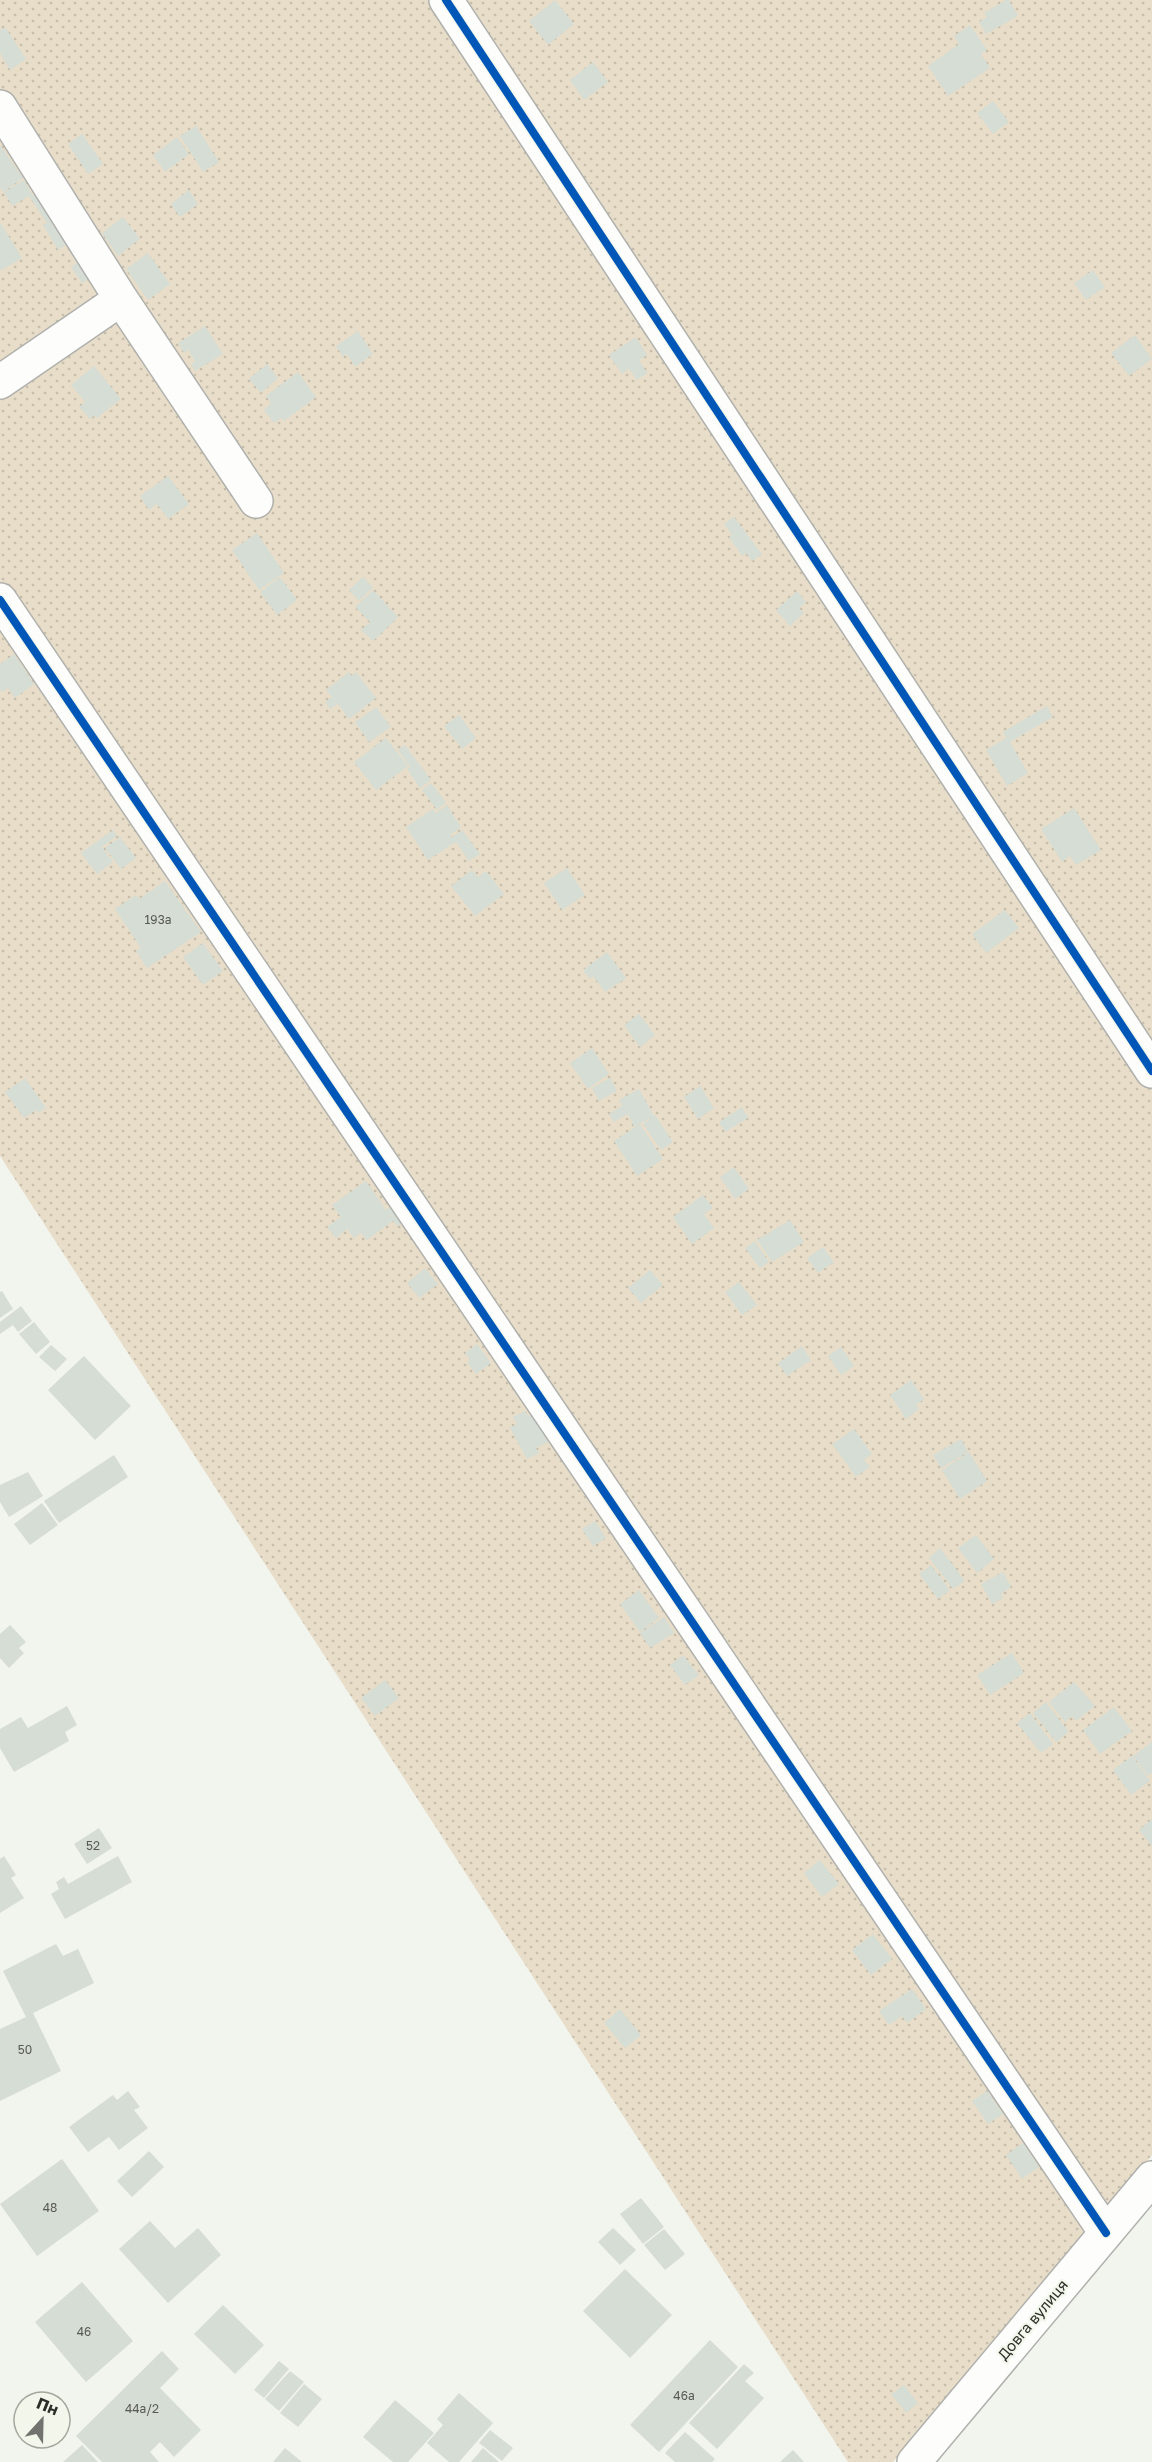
<svg xmlns="http://www.w3.org/2000/svg" width="1152" height="2462" viewBox="0 0 1152 2462" font-family="'Golos Text',sans-serif">
<style>
.garden{fill:url(#garden-dots)}
.building{fill:#d6ddd4}
.lines{fill:none;stroke-linecap:round;stroke-linejoin:round}
.minor-casing{stroke:#b0b1ad;stroke-width:36}
.minor{stroke:#fdfdfc;stroke-width:33}
.cycleway-casing{stroke:#f3f7eb;stroke-width:11}
.cycleway{stroke:#0057b8;stroke-width:8}
.labels{text-anchor:middle;stroke-width:4.5;stroke-linejoin:round;paint-order:stroke}
.number-label{font-size:12px;fill:#575a54}
.street-label{font-size:15px;fill:#2d2e29;stroke:#f3f7eb}
</style>
<defs>
<pattern id="garden-dots" width="8" height="8" patternUnits="userSpaceOnUse" patternTransform="scale(1.5)"><rect width="8" height="8" fill="#e8ddc8"/><path d="M2 2h.1M6 6h.1" fill="none" stroke="#c7beac" stroke-width="1.8" stroke-linecap="round"/></pattern>
</defs>
<rect width="100%" height="100%" fill="#f2f4ee"/>
<path class="garden" d="M0,0H1152V2155L893,2462H848L0,1156Z"/>
<path class="building" d="M555,0L574,24L548,45L529,21Z
M1006,0H1009L1018,16L986,34L979,22L987,17L984,13Z
M970,25L987,50L981,54L990,68L948,96L928,66L959,44L954,36Z
M5,27L26,59L10,70L0,53V30Z
M593,62L608,82L584,100L570,80Z
M993,101L1009,122L993,134L977,113Z
M196,126L219,162L203,172L180,136Z
M82,134L103,164L88,174L68,144Z
M177,137L189,154L165,172L153,155Z
M0,145L23,178L3,192L0,187Z
M24,180L33,196L43,189L74,240L58,250L43,225L47,223L29,196L12,206L4,192Z
M189,190L198,204L180,217L171,204Z
M123,217L140,239L118,256L102,233Z
M0,222L22,258L0,271Z
M148,253L170,284L148,300L126,269Z
M84,258L96,274L82,283L71,267Z
M1093,270L1105,287L1086,300L1074,283Z
M205,326L223,354L195,371L191,365L195,361L188,350L184,353L178,343Z
M358,331L373,354L355,367L347,354L343,357L336,346Z
M1135,335L1152,359L1129,376L1111,353Z
M636,337L647,355L639,360L647,373L637,380L629,369L622,374L609,355Z
M267,364L278,378L261,393L249,379Z
M94,366L121,399L97,418L95,415L90,419L79,407L85,402L71,385Z
M298,372L316,397L284,421L281,418L274,423L264,410L271,403L266,396Z
M168,476L189,504L168,519L157,504L149,510L140,496Z
M734,517L762,554L752,561L746,553L742,556L729,537L732,535L724,524Z
M257,533L284,573L259,590L232,550Z
M280,577L297,600L277,615L260,592Z
M363,577L373,587L359,601L349,590Z
M373,590L398,617L373,641L361,630L370,622L355,607Z
M797,591L806,602L799,608L804,613L790,626L776,610Z
M14,654L34,684L15,698L8,688L2,692L0,690V664Z
M349,672L352,676L356,672L376,698L349,719L338,704L330,709L325,702L332,697L326,690Z
M1047,706L1053,717L1010,742L1028,773L1007,786L986,750L1006,738L1003,732Z
M376,707L391,727L369,742L355,722Z
M459,715L476,738L462,749L444,726Z
M386,738L408,766L376,790L354,762Z
M405,745L431,780L420,788L407,769L410,767L398,750Z
M431,783L446,802L437,810L422,790Z
M447,805L461,827L450,835L452,837L462,830L480,854L469,861L456,842L428,860L406,827L433,809L436,813Z
M1074,808L1101,850L1076,865L1070,856L1062,862L1041,829Z
M113,830L117,836L102,847L113,862L97,874L81,853Z
M120,837L136,858L121,869L105,848Z
M567,868L585,895L562,910L544,883Z
M472,870L478,877L486,871L504,894L475,916L451,886Z
M165,881L201,932L147,968L136,951L141,948L115,909L136,895L139,899Z
M1005,910L1019,928L986,953L972,934Z
M203,943L223,971L203,985L183,957Z
M607,952L626,978L605,992L593,976L590,979L583,970Z
M639,1014L655,1035L640,1047L624,1025Z
M592,1048L609,1074L588,1089L570,1063Z
M25,1078L46,1108L38,1113L36,1110L24,1118L5,1092Z
M610,1078L617,1091L599,1101L592,1088Z
M700,1086L714,1108L698,1119L684,1097Z
M639,1089L654,1116L634,1127L628,1114L614,1122L609,1114L622,1106L619,1100Z
M742,1107L748,1118L725,1132L719,1122Z
M655,1115L673,1142L661,1150L643,1124Z
M640,1124L663,1159L637,1176L614,1141Z
M734,1167L749,1189L735,1199L720,1177Z
M366,1181L386,1210L392,1205L404,1221L397,1226L393,1221L367,1240L361,1233L354,1238L347,1229L336,1238L327,1227L341,1217L332,1205Z
M703,1195L713,1208L704,1214L714,1228L692,1244L673,1217Z
M790,1220L804,1242L772,1262L757,1240Z
M755,1241L769,1262L760,1268L745,1248Z
M823,1247L834,1262L818,1273L807,1258Z
M425,1268L438,1284L419,1298L407,1283Z
M650,1270L663,1285L641,1303L628,1288Z
M739,1282L757,1305L742,1315L725,1292Z
M2,1291L13,1309L0,1318V1292Z
M21,1306L32,1321L18,1332L13,1325L0,1334V1322Z
M34,1322L50,1342L36,1354L19,1334Z
M477,1344L491,1363L476,1374L467,1362L470,1360L465,1353Z
M51,1345L67,1359L55,1371L39,1357Z
M802,1346L811,1360L787,1376L778,1363Z
M841,1347L854,1366L841,1375L828,1356Z
M84,1356L131,1406L95,1440L48,1390Z
M911,1380L924,1399L916,1405L919,1409L906,1419L890,1395Z
M525,1411L528,1416L532,1413L548,1442L536,1448L539,1453L527,1459L510,1428L517,1424L513,1417Z
M854,1429L872,1454L864,1460L870,1467L856,1477L832,1444Z
M961,1439L968,1452L941,1468L933,1455Z
M969,1452L987,1481L960,1499L942,1470Z
M114,1455L128,1477L59,1523L44,1501Z
M28,1472L43,1496L9,1517L0,1502V1485Z
M42,1503L58,1525L30,1545L14,1524Z
M595,1521L606,1538L593,1546L582,1529Z
M976,1535L994,1559L977,1573L958,1548Z
M940,1548L965,1581L953,1589L929,1558Z
M931,1565L950,1590L938,1599L919,1574Z
M1003,1572L1011,1587L1001,1594L1003,1598L992,1604L981,1584Z
M639,1590L659,1618L640,1632L620,1604Z
M664,1617L674,1633L650,1648L640,1633Z
M10,1625L26,1642L19,1648L24,1653L9,1668L0,1658V1634Z
M1012,1653L1024,1673L990,1695L977,1675Z
M683,1655L699,1675L685,1685L670,1665Z
M385,1680L399,1698L375,1716L361,1698Z
M1074,1682L1095,1706L1076,1721L1072,1716L1065,1722L1049,1702Z
M1046,1702L1069,1732L1056,1742L1033,1713Z
M67,1706L77,1725L65,1732L69,1741L14,1772L0,1748V1729L21,1717L28,1728Z
M1114,1707L1132,1731L1100,1754L1083,1730Z
M1030,1713L1053,1744L1041,1753L1017,1723Z
M1152,1742V1773L1148,1776L1133,1756Z
M1132,1756L1150,1781L1131,1795L1113,1770Z
M1152,1819V1846L1139,1830Z
M99,1828L112,1848L87,1864L74,1844Z
M4,1856L16,1875L11,1878L24,1898L0,1913V1859Z
M118,1856L132,1882L65,1919L51,1894L59,1889L56,1882L64,1877L68,1884Z
M820,1860L839,1884L822,1897L804,1873Z
M873,1934L892,1959L871,1975L852,1950Z
M56,1944L63,1956L78,1949L94,1983L33,2013L61,2071L0,2101V2029L26,2017L3,1971Z
M912,1989L926,2009L907,2023L902,2016L889,2025L879,2011Z
M620,2009L641,2035L625,2048L604,2023Z
M128,2091L140,2107L134,2110L148,2128L119,2150L109,2137L88,2152L69,2127L113,2095L117,2100Z
M987,2091L1003,2114L988,2124L972,2101Z
M1023,2143L1039,2167L1022,2179L1006,2155Z
M149,2151L164,2167L132,2197L117,2181Z
M62,2159L99,2211L37,2256L0,2204Z
M641,2198L664,2227L643,2244L620,2214Z
M150,2221L175,2248L198,2228L221,2255L168,2303L119,2249Z
M613,2228L636,2250L620,2265L598,2242Z
M664,2229L685,2254L665,2270L644,2245Z
M625,2269L672,2315L630,2358L583,2311Z
M82,2282L133,2341L86,2382L35,2322Z
M223,2305L264,2345L235,2374L194,2334Z
M710,2340L738,2367L659,2452L630,2425Z
M162,2351L179,2369L160,2388L201,2430L174,2457L160,2442L150,2452L159,2462H102L76,2436Z
M279,2361L289,2369L264,2398L254,2390Z
M744,2364L754,2373L745,2381L764,2398L717,2449L689,2423Z
M290,2371L304,2382L279,2411L265,2399Z
M304,2384L322,2399L298,2427L280,2413Z
M904,2385L918,2403L906,2413L891,2394Z
M459,2393L493,2423L459,2462H449L427,2443L443,2425L437,2419Z
M395,2400L434,2433L408,2462H393L363,2437Z
M490,2430L513,2448L502,2461L479,2443Z
M685,2432L715,2459L712,2462H675L665,2453Z
M82,2445L98,2462H63Z
M285,2448L302,2462H273Z
M483,2448L499,2462H471Z
M793,2450L804,2462H780Z"/>
<g class="lines">
<g class="minor-casing">
<path id="minor" d="M446,0L1152,1071
M0,107L121,299
M0,382L121,299L256,501
M0,600L1106,2233
M914,2462L1152,2178"/>
</g>
<use href="#minor" class="minor"/>
<g class="cycleway-casing">
<path id="cycleway" d="M446,0L1152,1071
M0,600L1106,2233"/>
</g>
<use href="#cycleway" class="cycleway"/>
</g>
<g class="labels">
<g class="number-label">
<text x="158" y="924">193а</text>
<text x="93" y="1850">52</text>
<text x="25" y="2054">50</text>
<text x="50" y="2212">48</text>
<text x="84" y="2336">46</text>
<text x="684" y="2400">46а</text>
<text x="142" y="2413">44а/2</text>
</g>
<g class="street-label">
<text transform="translate(1033 2320) rotate(-50)" y="5">Довга вулиця</text>
</g>
</g>
<g transform="translate(42 2420) rotate(22)"><circle r="28" fill="#f3f7eb" stroke="#a4a79d" stroke-width="1.5"/>
<path d="M0-4.5L10 22L0 15L-10 22Z" fill="#72736e"/>
<text y="-9" font-size="16" font-weight="bold" text-anchor="middle" fill="#2d2e29">Пн</text>
</g>
</svg>
